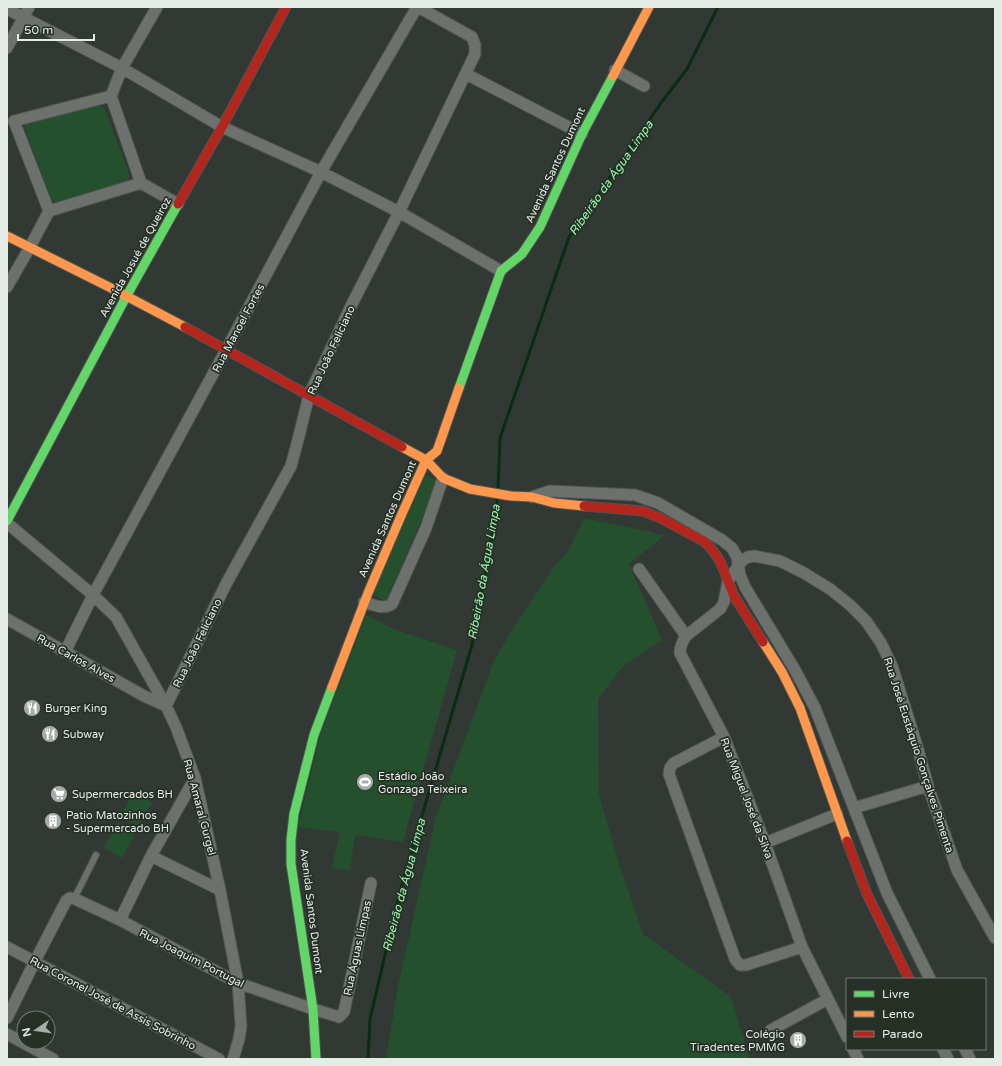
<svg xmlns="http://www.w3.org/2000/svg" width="1002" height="1066" viewBox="0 0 1002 1066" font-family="'Varela Round',sans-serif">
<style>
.green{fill:#25502e}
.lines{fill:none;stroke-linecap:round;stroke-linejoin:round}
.stream{stroke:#082e12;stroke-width:3}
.lane-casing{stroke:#4f5450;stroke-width:8}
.street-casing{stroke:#4f5450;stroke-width:13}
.fast-casing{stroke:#4f5450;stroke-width:11}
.slow-casing{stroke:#4f5450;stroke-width:11}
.jam-casing{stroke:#4f5450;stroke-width:11}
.lane{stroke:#6d716e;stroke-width:5.5}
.street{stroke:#6d716e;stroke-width:11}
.fast{stroke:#63d668;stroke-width:9}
.slow{stroke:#ff974d;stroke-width:9}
.jam{stroke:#b3261e;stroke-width:9}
.labels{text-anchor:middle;stroke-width:3.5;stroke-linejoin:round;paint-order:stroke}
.street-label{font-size:11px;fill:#e5ebe5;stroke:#263027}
.poi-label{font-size:11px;fill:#e5ebe5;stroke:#263027;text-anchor:start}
.water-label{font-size:12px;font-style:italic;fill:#97faa7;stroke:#263027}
</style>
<rect width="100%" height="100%" fill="#323833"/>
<path class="green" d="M97,106H101L104,108L129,173V178L126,181L57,202L54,201L51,198L25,128V125L27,123Z
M426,475L438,481L386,602L372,594Z
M584,518L665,535L629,564L662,640L623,666L598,699L599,795L621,870L643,934L731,997L750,1059H386L398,986L436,817L494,661L510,633L554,567L569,550Z
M366,615L391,628L457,650L403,842L355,835L350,870L332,868L340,832L298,827L320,736Z
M134,792L152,802L138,827L120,817Z
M118,822L136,832L122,858L104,847Z"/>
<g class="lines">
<path class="stream" d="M498,489L500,438L569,237L661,103L687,69L718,7
M368,1059L370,1019L400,891L472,645L496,515L497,499"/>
<g class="lane-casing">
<path id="lane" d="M74,899L96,855"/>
</g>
<g class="street-casing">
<path id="street" d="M7,9L122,68L222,127L321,172L399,212L501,271
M7,48L29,7
M615,70L644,86
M466,74L582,134
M111,96L122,68L157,7
M111,96L141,183
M14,121L111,96
M14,121L49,211
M141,183L178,204
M49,211L141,183
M7,287L30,247L49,211
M532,497L550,491L635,495L658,503L722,540L732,548L737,557L740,575L745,587L795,670L815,708L887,893L930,979
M7,523L93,595L116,617L166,706L176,727L195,778L220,890L238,983L241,1026L239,1039L233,1059
M639,569L686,636C682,642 680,646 680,653L724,737L765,843L802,947L847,1037
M364,602C374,605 383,610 392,604L426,528L443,478
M7,619L144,696L166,706L226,584L291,466L299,436L309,395L351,306L399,212L475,54V45L472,37L418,7
M686,636L720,609L724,602L728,581L738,566L743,560L748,557L754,556L780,561L804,573L830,589L850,605L866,621L881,643L892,666L917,746L928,786L957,870L995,938
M65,652L93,595L226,350L321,172L417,7
M724,737L674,763L670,768L669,774L735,959L740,965H746L802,947
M854,808L928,786
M765,843L837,814
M151,856L220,890
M120,920L151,856L195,778
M7,947L219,1059
M7,1018L35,961L66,901L70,898L75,899L120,920L238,983L313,1009L339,1017L344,1012L371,883
M771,1030L828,999
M7,1034L53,1059
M853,1049L858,1059
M943,1049L948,1059
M965,1049L970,1059"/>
</g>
<g class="fast-casing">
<path id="fast" d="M459,388L501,271L522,254L540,227L582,134L613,76
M7,521L126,297L178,204
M316,1059L313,1009L291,864V840L294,814L314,735L332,687"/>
</g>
<g class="slow-casing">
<path id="slow" d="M613,76L649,7
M7,236L113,289L185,327
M402,447L426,460L443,478L470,489L511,496L532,497L554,503L584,506
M763,642L782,672L800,708L847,841
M332,687L368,593L401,516L426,460L437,451L459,388"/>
</g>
<g class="jam-casing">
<path id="jam" d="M178,204L222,127L286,7
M185,327L402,447
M584,506L643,511L660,518L705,542L714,552L720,561L734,596L763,642
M847,841L867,894L909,979"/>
</g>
<use href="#lane" class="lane"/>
<use href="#street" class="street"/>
<use href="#fast" class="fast"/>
<use href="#slow" class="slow"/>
<use href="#jam" class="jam"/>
</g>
<defs>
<g id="restaurant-disc" transform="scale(0.9)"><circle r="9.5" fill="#a6aca7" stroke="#263027"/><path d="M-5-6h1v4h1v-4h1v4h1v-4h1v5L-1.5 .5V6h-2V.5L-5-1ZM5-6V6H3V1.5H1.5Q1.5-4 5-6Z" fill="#fff"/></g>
<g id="stadium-disc" transform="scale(0.9)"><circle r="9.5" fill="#a6aca7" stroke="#263027"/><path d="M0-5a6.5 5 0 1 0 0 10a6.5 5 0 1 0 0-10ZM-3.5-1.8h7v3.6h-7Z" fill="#fff"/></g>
<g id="supermarket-disc" transform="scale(0.9)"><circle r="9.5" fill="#a6aca7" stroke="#263027"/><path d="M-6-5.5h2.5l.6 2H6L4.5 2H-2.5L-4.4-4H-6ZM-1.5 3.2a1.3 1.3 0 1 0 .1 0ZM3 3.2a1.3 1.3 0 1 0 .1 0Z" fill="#fff"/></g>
<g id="building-disc" transform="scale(0.9)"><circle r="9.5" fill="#a6aca7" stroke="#263027"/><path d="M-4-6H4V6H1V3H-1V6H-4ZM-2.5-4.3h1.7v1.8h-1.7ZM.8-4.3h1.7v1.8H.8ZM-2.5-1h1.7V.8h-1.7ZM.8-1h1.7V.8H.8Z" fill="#fff"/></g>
</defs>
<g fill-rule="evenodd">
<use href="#restaurant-disc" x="32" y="708"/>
<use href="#restaurant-disc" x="50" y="734"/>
<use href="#stadium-disc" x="365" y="782"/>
<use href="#supermarket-disc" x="59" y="794"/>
<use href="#building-disc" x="53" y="821"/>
<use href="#building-disc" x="798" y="1040"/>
</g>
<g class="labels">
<g class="street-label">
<text transform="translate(555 165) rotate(-65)" y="4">Avenida Santos Dumont</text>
<text transform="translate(135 257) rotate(-61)" y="4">Avenida Josué de Queiroz</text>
<text transform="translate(238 328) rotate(-62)" y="4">Rua Manoel Fortes</text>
<text transform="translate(331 350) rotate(-65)" y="4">Rua João Feliciano</text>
<text transform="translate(387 519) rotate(-66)" y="4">Avenida Santos Dumont</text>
<text transform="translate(197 643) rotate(-64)" y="4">Rua João Feliciano</text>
<text transform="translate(76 658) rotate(29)" y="4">Rua Carlos Alves</text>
<text transform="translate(919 755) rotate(72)" y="4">Rua José Eustáquio Gonçalves Pimenta</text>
<text transform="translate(747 798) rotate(69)" y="4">Rua Miguel José da Silva</text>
<text transform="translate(200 807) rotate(75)" y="4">Rua Amaral Gurgel</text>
<text transform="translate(312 911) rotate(83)" y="4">Avenida Santos Dumont</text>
<text transform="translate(357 948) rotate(-78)" y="4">Rua Águas Limpas</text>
<text transform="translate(192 958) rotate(27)" y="4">Rua Joaquim Portugal</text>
<text transform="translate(113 1003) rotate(28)" y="4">Rua Coronel José de Assis Sobrinho</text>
</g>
<g class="poi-label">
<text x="45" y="712">Burger King</text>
<text x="63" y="738">Subway</text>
<text x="378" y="780">Estádio João<tspan x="378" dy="13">Gonzaga Teixeira</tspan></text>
<text x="72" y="798">Supermercados BH</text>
<text x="66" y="819">Patio Matozinhos<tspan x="66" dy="13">- Supermercado BH</tspan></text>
<text x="785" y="1038" text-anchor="end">Colégio<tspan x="785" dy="13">Tiradentes PMMG</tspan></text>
</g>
<g class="water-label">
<text transform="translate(611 178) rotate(-55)" y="4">Ribeirão da Água Limpa</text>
<text transform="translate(484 572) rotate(-80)" y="4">Ribeirão da Água Limpa</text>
<text transform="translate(404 885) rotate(-75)" y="4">Ribeirão da Água Limpa</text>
</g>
</g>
<rect width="1002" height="1066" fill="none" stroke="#e5ebe5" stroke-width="16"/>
<rect x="846" y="978" width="140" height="72" fill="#263027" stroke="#727b73"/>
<rect x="854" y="991" width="20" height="6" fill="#63d668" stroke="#727b73"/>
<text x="882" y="998" font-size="12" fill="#e5ebe5">Livre</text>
<rect x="854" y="1011" width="20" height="6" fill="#ff974d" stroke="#727b73"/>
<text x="882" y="1018" font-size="12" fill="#e5ebe5">Lento</text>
<rect x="854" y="1031" width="20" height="6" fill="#b3261e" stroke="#727b73"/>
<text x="882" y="1038" font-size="12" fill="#e5ebe5">Parado</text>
<g transform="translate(36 1030) rotate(257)"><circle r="19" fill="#263027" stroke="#727b73"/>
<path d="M0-3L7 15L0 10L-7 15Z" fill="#a6aca7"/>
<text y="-6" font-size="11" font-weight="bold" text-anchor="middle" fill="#e5ebe5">N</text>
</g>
<path d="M18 34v6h76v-6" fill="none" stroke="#e5ebe5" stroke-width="2"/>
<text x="24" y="34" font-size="12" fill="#e5ebe5" stroke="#263027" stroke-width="3" paint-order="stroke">50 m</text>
</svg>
